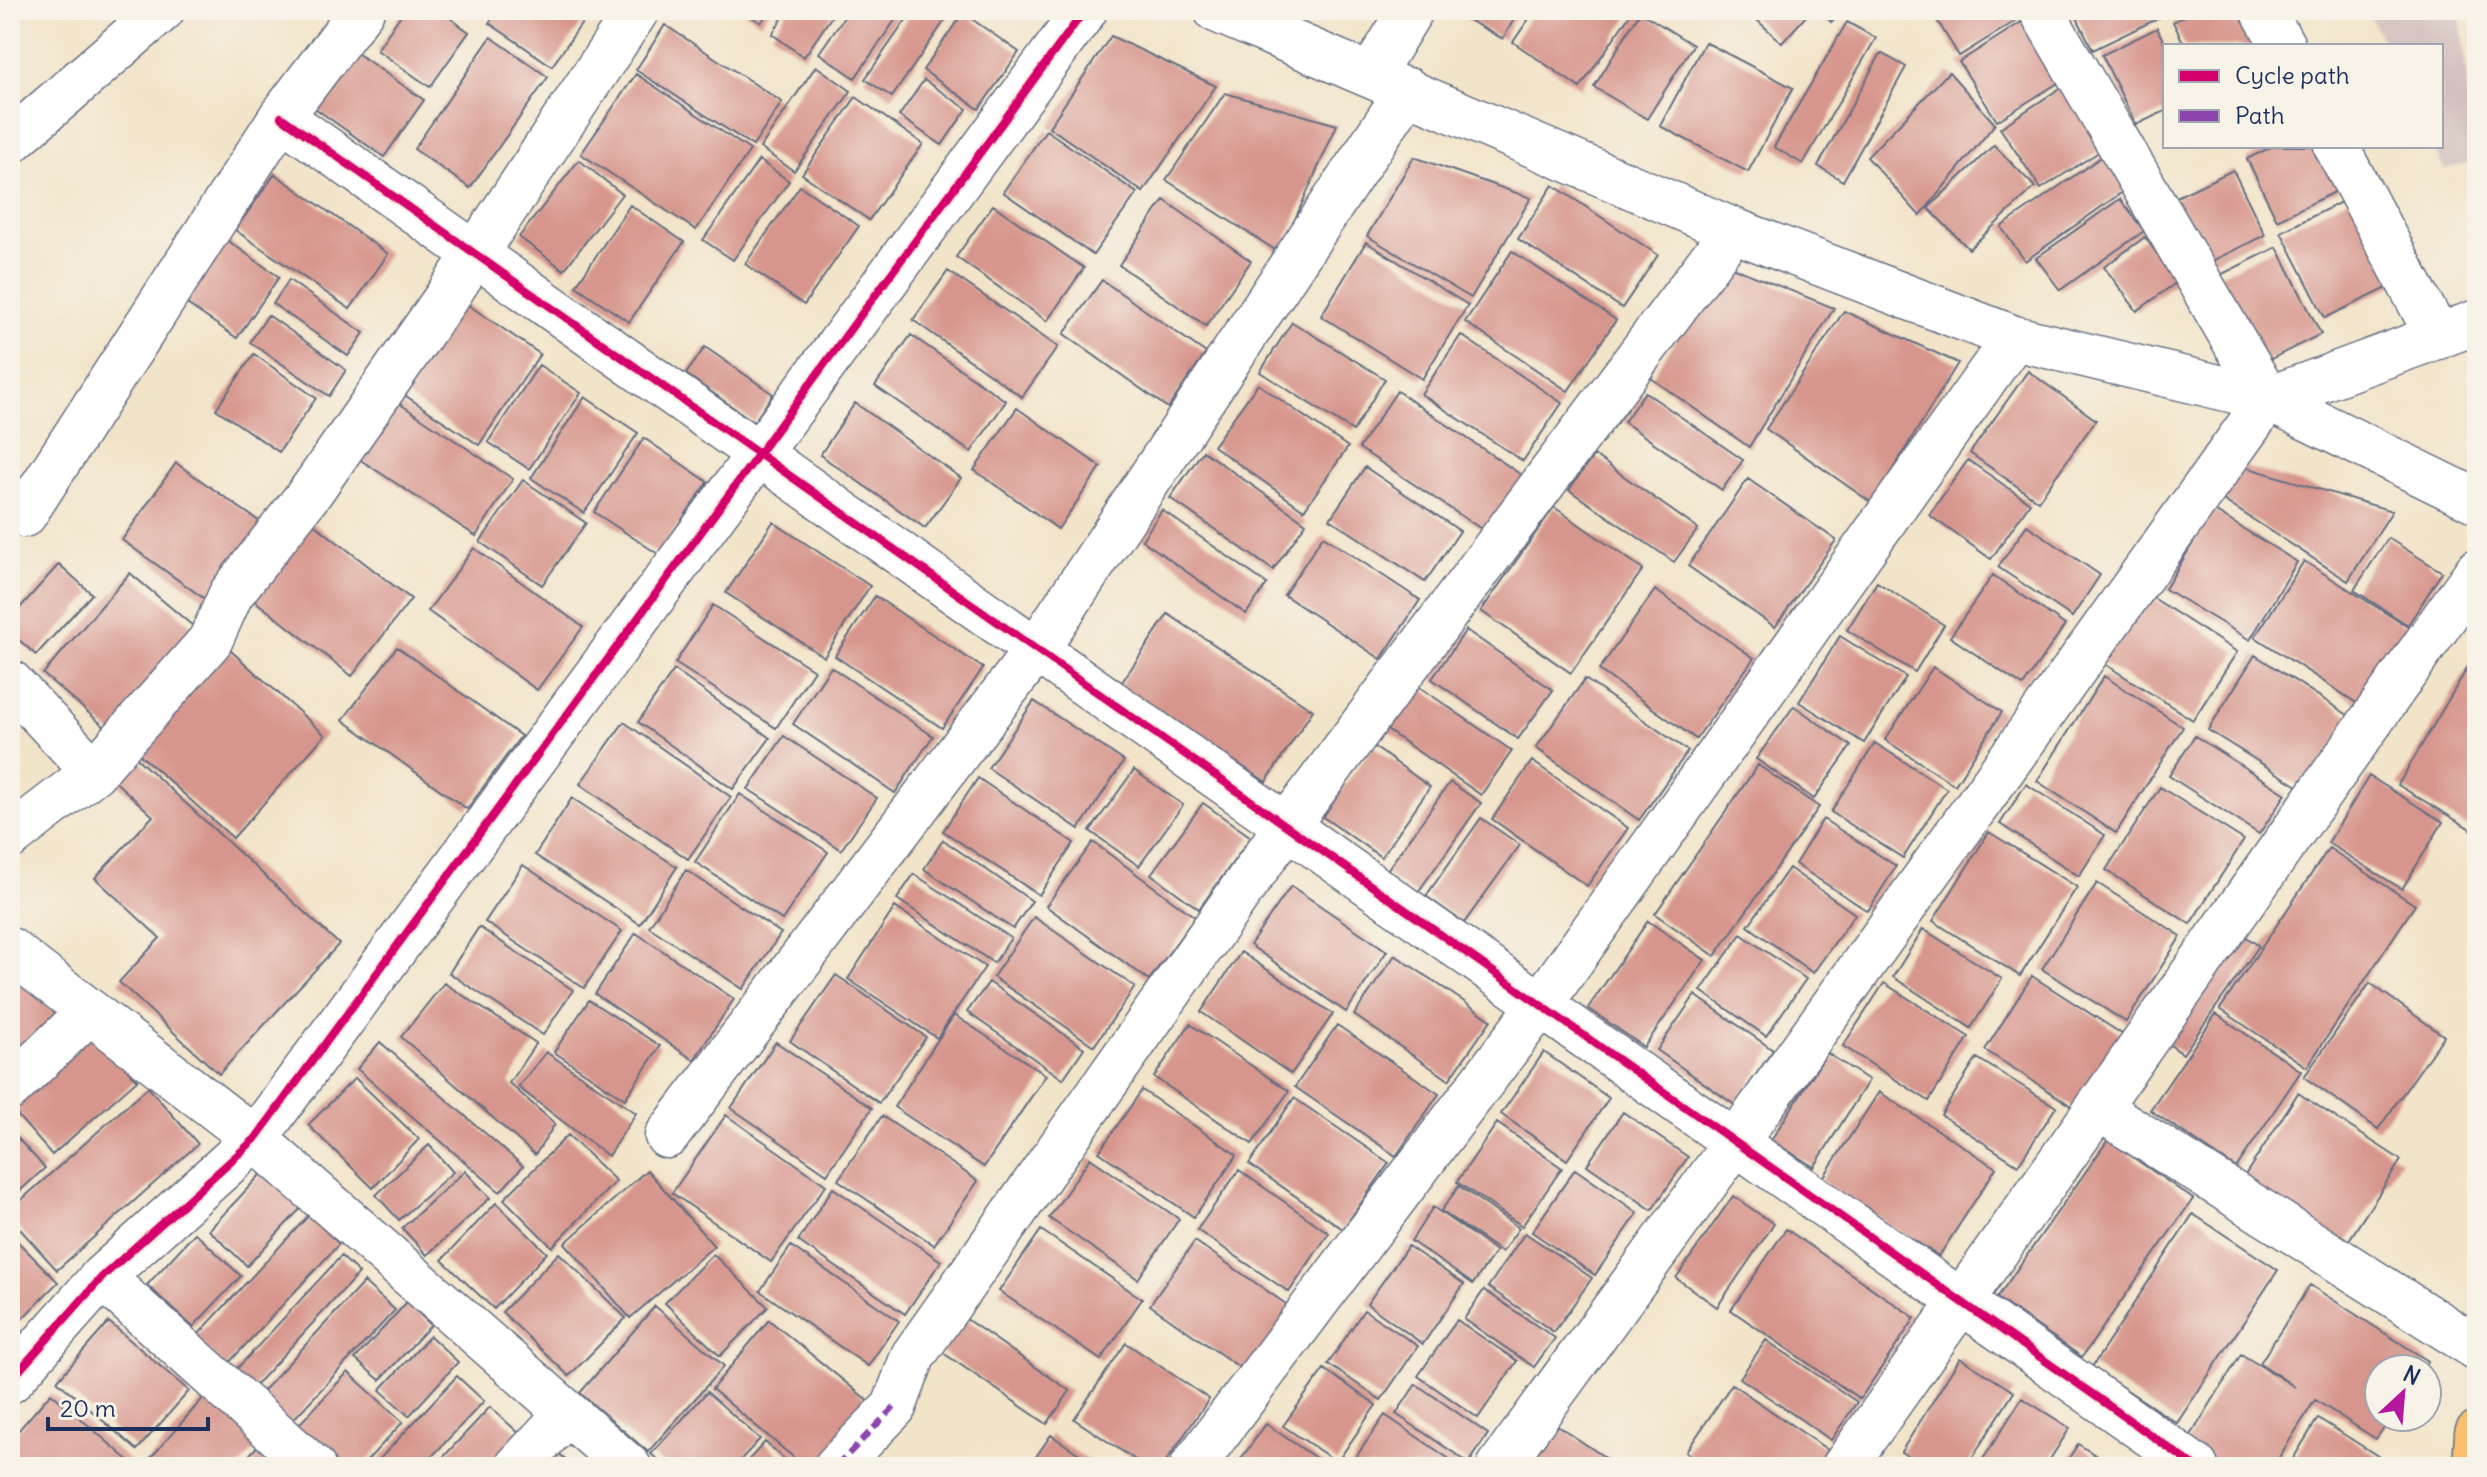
<svg xmlns="http://www.w3.org/2000/svg" width="2487" height="1477" viewBox="0 0 2487 1477" font-family="Delius,sans-serif">
<style>
.industrial{fill:#d1bfbd}
.building{fill:#d7968d}
.lines{fill:none;stroke-linecap:round;stroke-linejoin:round}
.minor-casing{stroke:#666e83;stroke-width:47}
.major-casing{stroke:#666e83;stroke-width:47}
.minor{stroke:#fff;stroke-width:44}
.major{stroke:#f9bf6d;stroke-width:44}
.quiet{stroke:#8e44ad;stroke-width:6;stroke-dasharray:12 6;stroke-linecap:butt}
.cycleway-casing{stroke:#f7f3e8;stroke-width:13}
.cycleway{stroke:#d6006c;stroke-width:8}
</style>
<rect width="100%" height="100%" fill="#f7f3e8"/>
<filter id="ink" filterUnits="userSpaceOnUse"><feTurbulence type="fractalNoise" baseFrequency=".0125" numOctaves="2"/><feDisplacementMap in="SourceGraphic" scale="16" xChannelSelector="R" yChannelSelector="G"/><feConvolveMatrix kernelMatrix="1 2 1 2 8 2 1 2 1" color-interpolation-filters="sRGB"/></filter>
<filter id="wash" filterUnits="userSpaceOnUse"><feTurbulence type="fractalNoise" baseFrequency=".006" numOctaves="4" result="noise"/><feDisplacementMap in="SourceGraphic" scale="32" xChannelSelector="R" yChannelSelector="G"/><feGaussianBlur stdDeviation="1.8" result="paint"/><feColorMatrix in="noise" values="0 0 0 0 0 0 0 0 0 0 0 0 0 0 0 0 0 1.4 0 .05"/><feComposite in="paint" operator="in"/></filter>
<g filter="url(#wash)">
<rect width="100%" height="100%" fill="#f2e4c9"/>
<path class="industrial" d="M2367,10H2460L2475,162L2444,169L2433,146H2441V46H2385Z"/>
<g id="blocks">
<path class="building" d="M404,10H439L469,32L430,87L377,50Z
M498,10H591L552,66L489,23Z
M741,10H770L761,23Z
M788,10H836L804,57L772,34Z
M849,10H902L855,78L819,53Z
M913,10H952L892,97L865,79Z
M1450,10H1519L1503,39Z
M1535,10H1633L1580,88L1513,42Z
M1746,10H1799L1806,16L1782,43Z
M1819,10H1843L1831,22Z
M1931,10H2025L2027,14L1959,56Z
M2073,10H2160L2163,16L2093,50Z
M2196,10H2247L2264,46H2185L2173,22Z
M1640,12L1693,45L1647,119L1594,87Z
M963,13L1019,52L979,109L923,70Z
M2028,18L2066,78L1997,121L1959,62Z
M1847,22L1876,38L1803,164L1774,147Z
M665,25L782,102L753,146L636,70Z
M2157,28L2166,46L2165,111L2136,125L2102,55Z
M1111,36L1216,86L1143,192L1049,127Z
M491,37L548,77L470,188L414,149Z
M1705,42L1793,88L1748,172L1660,126Z
M351,49L424,100L384,157L312,106Z
M1881,53L1906,67L1843,181L1818,166Z
M816,66L851,91L794,171L760,148Z
M1949,72L1995,124L1920,216L1867,157Z
M636,74L750,150L696,230L581,154Z
M924,80L967,109L942,145L899,116Z
M2065,85L2105,148L2041,189L2000,128Z
M1225,93L1337,125L1280,253L1166,180Z
M856,97L923,144L869,220L802,174Z
M1046,130L1137,193L1093,255L1003,192Z
M1994,145L2035,187L1969,249L1928,208Z
M2273,146H2334L2353,183L2277,220L2247,159Z
M2104,155L2128,188L2025,261L2001,227Z
M1414,157L1531,198L1471,298L1367,236Z
M579,160L622,194L564,270L519,237Z
M759,160L789,181L733,260L703,240Z
M2233,170L2265,235L2202,266L2170,200Z
M275,174L388,254L350,309L235,230Z
M1553,185L1658,255L1622,308L1518,239Z
M800,186L859,226L804,305L745,264Z
M2359,193L2402,281L2325,318L2281,232Z
M2120,199L2144,231L2060,290L2036,258Z
M1164,200L1251,261L1206,326L1119,265Z
M630,205L684,242L629,322L576,286Z
M993,205L1084,268L1047,321L956,257Z
M2145,237L2177,282L2137,311L2104,267Z
M227,240L279,277L237,338L184,302Z
M1366,242L1468,305L1422,379L1321,316Z
M2277,247L2321,334L2255,367L2212,279Z
M1512,251L1616,320L1568,391L1465,322Z
M1724,264L1834,308L1749,447L1651,378Z
M948,271L1058,347L1022,397L913,320Z
M289,280L364,333L348,356L273,304Z
M1102,280L1206,353L1168,408L1064,334Z
M458,298L540,354L479,445L397,390Z
M1844,311L1958,363L1872,503L1766,429Z
M268,315L346,370L329,396L250,342Z
M1292,322L1385,379L1353,431L1260,372Z
M911,335L1006,401L971,452L875,386Z
M1461,335L1562,403L1523,461L1421,394Z
M705,347L773,394L754,422L686,374Z
M254,354L316,398L279,452L216,409Z
M539,365L581,393L529,469L488,442Z
M2028,371L2096,420L2038,501L1970,453Z
M1258,384L1348,447L1304,510L1213,446Z
M1397,391L1526,478L1489,534L1359,448Z
M1645,392L1743,460L1722,490L1624,422Z
M585,397L638,433L584,513L531,478Z
M394,400L513,479L476,536L356,457Z
M855,403L961,478L925,528L820,455Z
M1017,408L1101,467L1058,529L974,470Z
M644,438L708,482L658,554L594,512Z
M1203,451L1306,523L1273,570L1170,498Z
M1594,455L1698,529L1674,562L1569,490Z
M1968,460L2030,503L1991,559L1929,515Z
M176,463L263,524L209,602L122,540Z
M2242,466L2392,511L2348,581L2223,500Z
M1365,467L1460,531L1425,582L1330,519Z
M1748,479L1836,540L1775,627L1688,566Z
M523,480L586,523L542,585L480,542Z
M1554,507L1643,569L1571,673L1481,611Z
M1162,510L1267,584L1246,614L1142,540Z
M2213,510L2297,562L2250,640L2165,589Z
M301,514L411,599L352,676L242,591Z
M773,522L870,586L824,657L726,593Z
M2027,525L2100,575L2072,617L1998,567Z
M1323,536L1420,600L1381,659L1284,595Z
M2388,538L2442,572L2408,625L2354,590Z
M474,548L583,627L537,690L428,611Z
M2304,561L2422,636L2372,713L2255,637Z
M59,564L92,594L36,655L10,632V619Z
M130,573L206,637L119,739L43,674Z
M1993,575L2065,625L2023,686L1950,637Z
M1877,582L1944,625L1915,672L1847,630Z
M1655,590L1754,658L1696,739L1599,670Z
M2144,592L2237,652L2193,720L2100,661Z
M875,596L983,668L942,728L835,656Z
M713,605L814,670L776,728L675,663Z
M1168,614L1313,710L1266,782L1120,685Z
M1466,630L1553,690L1518,739L1432,679Z
M1840,636L1906,677L1864,743L1799,702Z
M221,642L325,735L233,838L128,744Z
M397,647L521,736L467,809L343,720Z
M2255,655L2351,717L2304,790L2208,730Z
M2472,660L2477,663V826L2474,831L2398,785Z
M831,667L933,736L895,793L793,724Z
M1933,667L2002,712L1955,785L1885,740Z
M674,670L770,738L733,789L638,722Z
M2104,676L2183,727L2116,833L2037,781Z
M1585,679L1688,751L1639,820L1536,748Z
M1418,686L1512,751L1481,795L1387,730Z
M1034,701L1124,761L1079,829L988,768Z
M1794,706L1851,746L1814,799L1756,759Z
M624,722L731,797L688,859L580,784Z
M784,736L877,798L841,850L748,789Z
M2195,736L2286,794L2259,834L2169,776Z
M1875,743L1947,789L1903,858L1831,812Z
M1373,746L1430,787L1381,857L1323,817Z
M131,753L339,944L219,1074L119,982L160,938L95,878L153,816L109,776Z
M1532,761L1628,828L1587,886L1492,819Z
M1758,765L1819,807L1715,956L1655,914Z
M1134,770L1183,805L1139,866L1090,831Z
M2369,776L2443,822L2402,889L2328,843Z
M978,778L1074,843L1039,895L943,831Z
M1450,782L1481,803L1416,895L1385,873Z
M2026,784L2105,835L2079,876L2000,824Z
M2160,787L2244,840L2190,924L2106,870Z
M740,794L828,852L782,920L695,862Z
M572,798L677,867L640,924L535,855Z
M1203,803L1251,837L1199,909L1151,874Z
M1481,818L1520,845L1464,923L1426,896Z
M1823,819L1896,866L1868,911L1795,864Z
M1989,832L2077,887L2020,976L1933,921Z
M943,840L1032,901L1013,929L924,869Z
M1093,842L1195,917L1149,980L1046,906Z
M2329,848L2415,905L2307,1067L2220,1009Z
M523,865L622,931L584,988L485,922Z
M1789,868L1855,914L1813,973L1748,926Z
M686,870L781,933L743,989L649,927Z
M914,874L1011,938L994,963L897,899Z
M2097,883L2181,936L2126,1022L2042,969Z
M1291,886L1387,951L1346,1012L1250,945Z
M895,907L985,967L937,1038L848,979Z
M1034,917L1135,987L1094,1046L993,977Z
M1648,921L1705,960L1644,1047L1588,1008Z
M479,927L573,990L543,1035L449,973Z
M1923,929L2002,979L1971,1028L1893,977Z
M2235,929L2259,946L2183,1054L2159,1037Z
M636,933L734,999L694,1060L595,994Z
M1741,934L1806,979L1766,1036L1701,991Z
M1241,952L1333,1014L1291,1074L1201,1012Z
M1395,955L1491,1020L1449,1080L1354,1015Z
M10,968L64,1022L10,1076Z
M836,975L926,1037L879,1103L790,1041Z
M2032,976L2125,1036L2078,1110L1985,1050Z
M989,982L1084,1048L1063,1079L967,1012Z
M444,983L536,1043L509,1083L555,1124L535,1155L401,1037Z
M1884,983L1969,1037L1929,1101L1843,1046Z
M2370,983L2444,1036L2378,1129L2304,1077Z
M1695,995L1773,1050L1735,1105L1657,1050Z
M589,1000L660,1046L625,1099L554,1052Z
M2216,1014L2301,1071L2236,1168L2150,1110Z
M954,1015L1046,1075L984,1167L894,1107Z
M1190,1024L1289,1091L1252,1144L1154,1077Z
M1337,1025L1439,1094L1396,1156L1295,1087Z
M91,1028L137,1080L52,1155L10,1107Z
M380,1042L523,1166L500,1192L357,1069Z
M776,1042L872,1108L827,1174L731,1108Z
M546,1052L636,1113L608,1156L518,1087Z
M1544,1052L1609,1098L1567,1160L1501,1114Z
M1827,1053L1869,1080L1814,1167L1771,1140Z
M1977,1058L2056,1107L2018,1165L1941,1115Z
M355,1078L419,1139L373,1188L308,1125Z
M148,1087L198,1144L57,1270L10,1218V1210Z
M1142,1090L1237,1155L1194,1217L1099,1152Z
M1879,1092L1996,1168L1939,1256L1821,1181Z
M2298,1093L2401,1160L2345,1246L2242,1180Z
M1294,1098L1389,1163L1343,1229L1249,1164Z
M1623,1112L1688,1157L1652,1210L1587,1165Z
M726,1115L826,1185L771,1262L672,1193Z
M882,1116L978,1181L934,1245L838,1180Z
M1497,1123L1562,1168L1522,1226L1457,1182Z
M10,1130L45,1168L10,1200Z
M568,1135L616,1181L552,1247L504,1199Z
M2108,1140L2193,1199L2082,1357L1997,1298Z
M429,1145L453,1172L399,1220L376,1195Z
M1090,1158L1179,1219L1138,1279L1049,1218Z
M1575,1169L1638,1213L1595,1275L1532,1232Z
M647,1170L714,1246L630,1318L565,1243Z
M1239,1170L1329,1233L1289,1292L1197,1230Z
M465,1171L490,1198L427,1255L402,1228Z
M262,1173L301,1208L247,1266L209,1230Z
M1459,1186L1519,1228L1502,1252L1441,1211Z
M833,1188L941,1261L905,1314L798,1241Z
M1733,1196L1774,1224L1717,1307L1676,1278Z
M496,1203L547,1253L494,1309L442,1260Z
M1433,1207L1496,1251L1473,1284L1411,1241Z
M2193,1214L2278,1270L2177,1423L2092,1367Z
M309,1215L339,1244L225,1367L195,1338Z
M1786,1229L1915,1318L1860,1399L1731,1310Z
M1041,1230L1142,1299L1101,1360L999,1291Z
M195,1233L241,1276L193,1327L147,1285Z
M1525,1233L1592,1278L1554,1332L1488,1287Z
M10,1234L58,1282L10,1331Z
M1195,1241L1296,1311L1252,1376L1150,1305Z
M791,1246L899,1321L868,1366L760,1291Z
M1408,1246L1464,1284L1423,1344L1367,1304Z
M559,1253L626,1318L569,1376L502,1312Z
M713,1254L768,1307L720,1356L665,1303Z
M341,1256L359,1273L251,1390L233,1373Z
M364,1282L395,1310L289,1424L258,1396Z
M2310,1285L2428,1361L2422,1369H2379V1417H2391L2376,1439L2315,1400L2273,1467H2220L2185,1445L2241,1354L2295,1387L2260,1363Z
M1484,1290L1555,1338L1534,1367L1464,1319Z
M407,1302L431,1325L380,1380L355,1359Z
M655,1306L724,1366L648,1452L580,1393Z
M1364,1310L1418,1346L1381,1400L1328,1364Z
M959,1314L1070,1391L1047,1424L936,1348Z
M769,1320L872,1404L819,1467H805L712,1389Z
M1457,1320L1517,1361L1478,1418L1418,1376Z
M109,1322L189,1391L137,1450L57,1381Z
M430,1336L458,1362L409,1416L380,1390Z
M1766,1340L1857,1402L1831,1440L1740,1378Z
M1126,1343L1209,1399L1162,1467H1146L1074,1419Z
M1960,1358L2014,1392L1966,1467H1925L1901,1452Z
M1324,1369L1376,1405L1337,1462L1283,1426Z
M348,1372L403,1422L361,1467H327L291,1433Z
M457,1376L484,1401L422,1467H381L376,1463Z
M1416,1384L1488,1434L1469,1463L1396,1414Z
M1732,1384L1828,1450L1817,1467H1707L1686,1452Z
M707,1392L760,1439L734,1467H666L651,1454Z
M51,1393L134,1465L132,1467H19L10,1460V1440Z
M205,1396L260,1443L239,1467H155L148,1461Z
M2022,1398L2070,1428L2045,1467H1978Z
M490,1407L532,1445L511,1467H434Z
M1385,1415L1461,1467H1349Z
M2318,1418L2395,1467H2288Z
M1266,1424L1329,1467H1235Z
M1557,1425L1619,1467H1546L1534,1458Z
M1051,1435L1098,1467H1029Z
M765,1442L794,1467H742Z
M2078,1444L2114,1467H2063Z
M550,1445L574,1467H529Z
M259,1456L272,1467H249Z
M1680,1457L1694,1467H1673Z"/>
</g>
</g>
<g filter="url(#ink)">
<use href="#blocks" fill-opacity="0" stroke="#666e83" stroke-width="2"/>
<g class="lines">
<g class="minor-casing">
<path id="minor" d="M1216,10L1733,230L2014,338L2268,399L2477,501
M2041,10L2268,399
M2263,10L2283,46
M1372,74L1411,10
M281,117L2196,1467
M10,142L162,10
M2336,146L2438,337
M24,515L281,117L362,10
M10,682L94,772
M10,837L94,772L210,641L231,594L312,490L448,295L637,10
M10,950L255,1139L629,1467
M10,1088L89,1012
M2098,1108L2477,1348
M667,1136L1036,650L1408,90
M102,1277L313,1467
M10,1381L102,1277L255,1139L1085,10
M517,1467L567,1413
M836,1467L894,1407L913,1356L1286,827L1733,230
M1192,1467L1540,1005L2014,338
M1499,1467L1735,1143L2268,399L2477,322
M1844,1467L2477,571"/>
</g>
<g class="major-casing">
<path id="major" d="M2475,1467L2477,1433"/>
</g>
<use href="#minor" class="minor"/>
<use href="#major" class="major"/>
<path class="quiet" d="M836,1467L894,1407"/>
<g class="cycleway-casing">
<path id="cycleway" d="M281,117L2196,1467
M10,1381L102,1277L255,1139L1085,10"/>
</g>
<use href="#cycleway" class="cycleway"/>
</g>
</g>
<rect width="2487" height="1477" fill="none" stroke="#f7f3e8" stroke-width="40"/>
<rect x="2163" y="44" width="280" height="104" fill="#f7f3e8" stroke="#9fa5b1" stroke-width="2"/>
<rect x="2179" y="70" width="40" height="12" fill="#d6006c" stroke="#9fa5b1" stroke-width="2"/>
<text x="2235" y="84" font-size="24" fill="#1b2f5e">Cycle path</text>
<rect x="2179" y="110" width="40" height="12" fill="#8e44ad" stroke="#9fa5b1" stroke-width="2"/>
<text x="2235" y="124" font-size="24" fill="#1b2f5e">Path</text>
<g transform="translate(2403 1393) rotate(26)"><circle r="38" fill="#f7f3e8" stroke="#9fa5b1" stroke-width="2"/>
<path d="M0-6L14 30L0 20L-14 30Z" fill="#b5179e"/>
<text y="-12" font-size="22" font-weight="bold" text-anchor="middle" fill="#1b2f5e">N</text>
</g>
<path d="M48 1417v12h160v-12" fill="none" stroke="#1b2f5e" stroke-width="4"/>
<text x="60" y="1417" font-size="24" fill="#1b2f5e" stroke="#f7f3e8" stroke-width="6" paint-order="stroke">20 m</text>
</svg>
